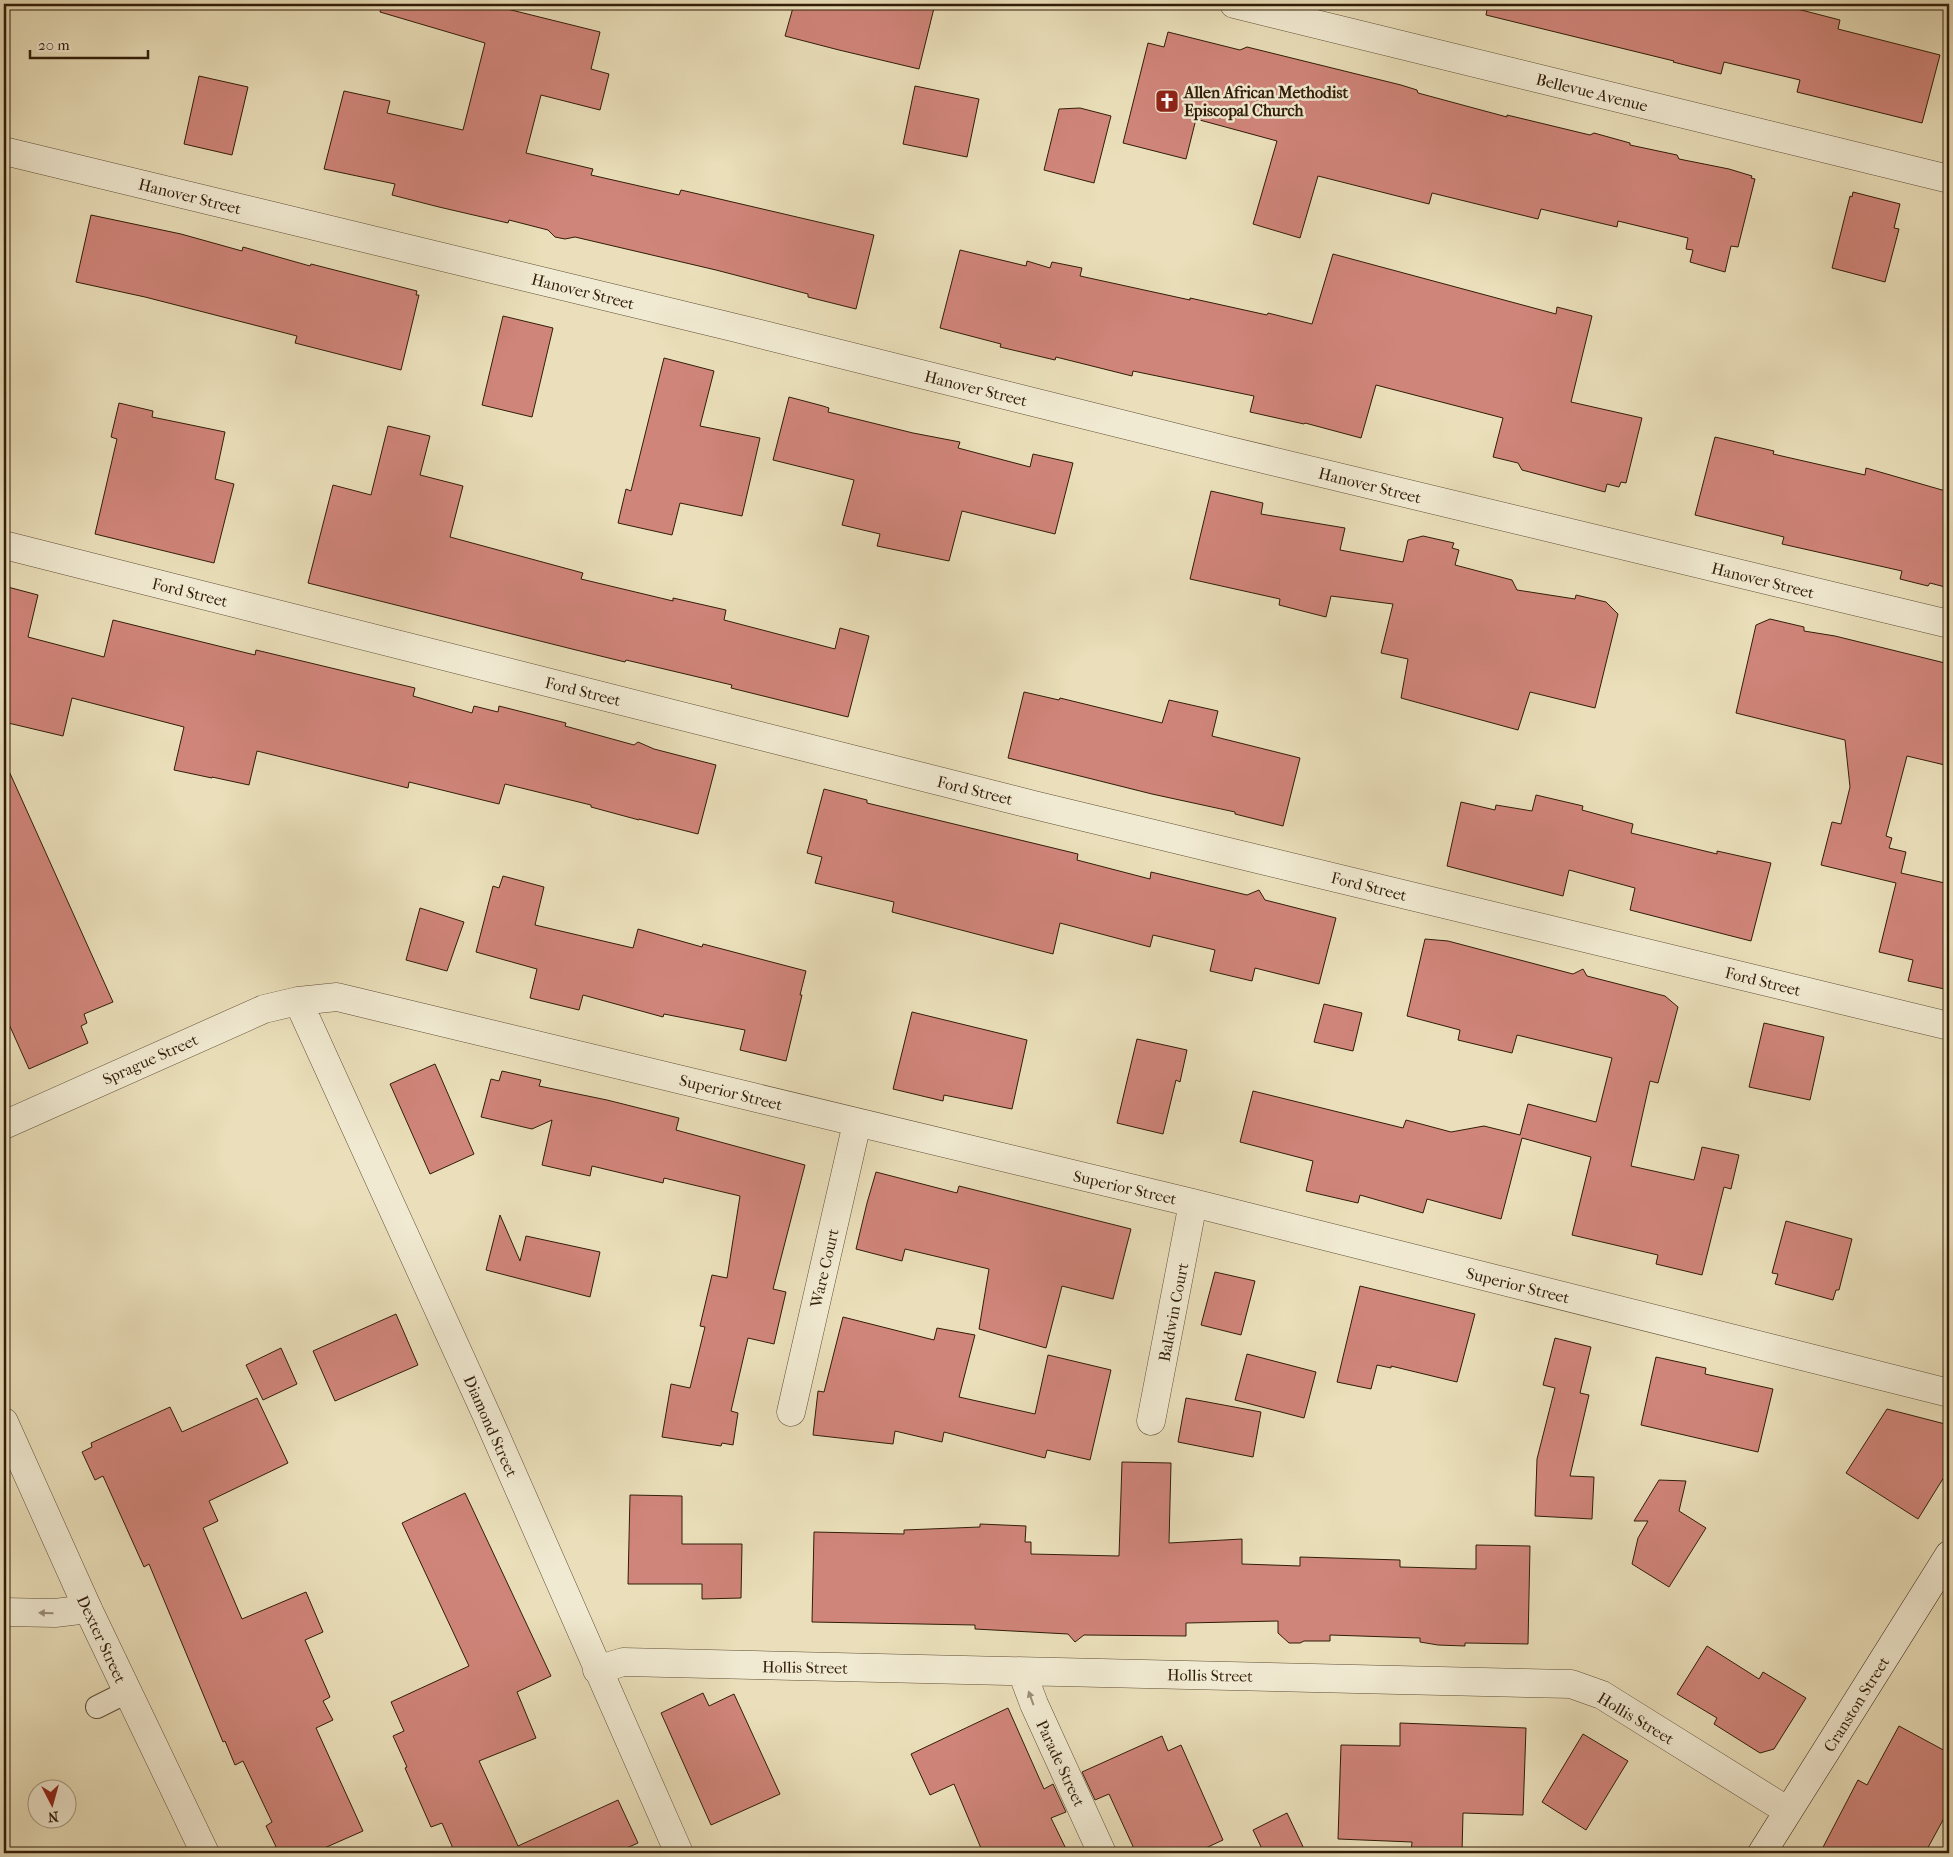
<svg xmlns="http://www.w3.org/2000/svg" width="1953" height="1857" viewBox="0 0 1953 1857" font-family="'IM FELL French Canon',serif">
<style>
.building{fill:#d0857a;stroke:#311d08}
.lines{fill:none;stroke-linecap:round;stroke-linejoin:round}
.service-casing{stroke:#5f4e34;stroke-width:24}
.minor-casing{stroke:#5f4e34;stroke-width:29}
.tertiary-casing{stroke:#5f4e34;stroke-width:29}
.secondary-casing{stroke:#311d08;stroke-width:29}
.service{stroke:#f1ead2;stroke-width:22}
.minor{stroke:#f1ead2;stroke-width:28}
.tertiary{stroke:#f1ead2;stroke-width:28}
.secondary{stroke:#f1ead2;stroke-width:28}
.oneway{fill:#9b8e77}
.labels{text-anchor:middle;stroke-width:5;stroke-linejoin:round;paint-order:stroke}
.poi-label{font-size:16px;font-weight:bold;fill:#311d08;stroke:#f1ead2;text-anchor:start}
.street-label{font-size:16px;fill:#311d08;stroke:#f1ead2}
</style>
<rect width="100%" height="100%" fill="#eadfba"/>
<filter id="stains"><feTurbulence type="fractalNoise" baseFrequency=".004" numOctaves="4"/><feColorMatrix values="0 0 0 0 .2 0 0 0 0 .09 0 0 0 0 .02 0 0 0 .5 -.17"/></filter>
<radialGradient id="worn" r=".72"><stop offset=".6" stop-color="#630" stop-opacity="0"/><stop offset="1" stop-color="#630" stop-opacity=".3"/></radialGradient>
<path class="building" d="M382,4H487L600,32L591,69L609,74L600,110L541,95L526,153L593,169L591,175L679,195L681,190L874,235L856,309L808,297V294L716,270L575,237L565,239L555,237L548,230L509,220L508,223L439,207L392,195L395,184L324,169L344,91L390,101L387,113L463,130L485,43L380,12Z
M794,4H935L919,69L839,50L785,36Z
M1488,4H1778L1840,20L1838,29L1940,55L1922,123L1797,92L1800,80L1724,62L1721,74L1673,62L1674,61L1486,15Z
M1168,32L1240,50L1247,47L1401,85L1417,90L1418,93L1507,117V115L1590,135L1594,133L1630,143V145L1677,155L1679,159L1729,169L1752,176L1751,178L1755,179L1738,247L1731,246L1725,272L1690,262L1693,250L1686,249L1688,238L1618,221L1617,227L1541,209L1538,219L1432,193L1429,204L1318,176L1300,238L1253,224L1277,141L1196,119L1186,159L1123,143L1148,43L1164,47Z
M199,76L248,87L232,155L184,144Z
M915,86L979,99L967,157L903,144Z
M1080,108L1111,116L1094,183L1044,170L1059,109Z
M1853,192L1900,204L1894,228L1899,229L1885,282L1832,268L1850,196L1852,197Z
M91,215L181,234L242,251L243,247L310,266L311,264L417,291L416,295H419L401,370L295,343L297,336L145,297L76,282Z
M960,250L1026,266L1027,261L1050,268L1052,262L1082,268L1080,276L1190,300V298L1267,315L1268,313L1312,324L1333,254L1556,314L1557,307L1592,316L1571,402L1642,418L1626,483L1621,482L1619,487L1607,484L1605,492L1522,470L1518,463L1493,457L1503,418L1376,385L1361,438L1305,423L1304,424L1250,412L1254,396L1133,371L1132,376L1056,357L1055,360L1000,347L1001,344L940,328Z
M503,316L553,328L532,417L482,405Z
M664,358L714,371L700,426L760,438L742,516L680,503L672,535L618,523L626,489L631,491Z
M789,397L823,406L829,408L828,412L913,433L960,442L958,448L1030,467L1033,454L1073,463L1055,534L962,511L949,561L877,546L880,534L842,525L854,480L773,460Z
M119,403L153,411L152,417L225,432L215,479L234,484L214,563L95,534L117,439L111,437Z
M388,426L430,436L420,475L463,486L450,537L583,573L581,579L673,601V598L726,610L724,620L835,649L840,628L869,636L848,717L731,688L732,685L626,660L625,662L576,650L308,583L333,485L371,495Z
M1715,437L1774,451L1773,454L1865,475L1866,468L1949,492V588L1930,583L1928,586L1900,579L1902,571L1782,544L1784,537L1695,515Z
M1211,491L1263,503L1261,514L1345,528L1340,550L1403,562L1408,540L1423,536L1454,543L1452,548L1459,550L1455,565L1512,580L1517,590L1575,599L1576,595L1606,602L1618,614L1595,708L1530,692L1518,730L1401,698L1408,659L1381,653L1393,604L1331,596L1326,617L1279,605L1280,599L1190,579Z
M4,586L38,595L28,637L104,657L113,620L255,655L256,650L415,688L413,696L472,713L474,706L498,712L499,706L566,723L565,726L634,745L638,742L654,749L716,765L698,834L639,819V820L591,807V805L505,784L499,804L409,782L408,788L257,751L249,785L212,777V778L174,770L184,727L72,698L63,736L4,722Z
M1770,619L1804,627V631L1835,636L1949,664V766L1907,756L1886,836L1892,838L1889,848L1906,852L1901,873L1949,884V990L1908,981L1913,960L1879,952L1896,883L1821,865L1832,822L1841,824L1850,787L1845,740L1736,713L1756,625Z
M1024,692L1059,700L1060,698L1162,723L1169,700L1218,711L1212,736L1300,758L1283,826L1235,814V812L1152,794L1008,758Z
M4,760L113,1002L84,1014L87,1023L81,1026L88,1043L29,1069L4,1013Z
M824,789L867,800V803L1078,854L1077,860L1150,879L1151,872L1247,895L1259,890L1265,900L1336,918L1319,984L1255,968L1252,981L1210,971L1215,950L1153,935L1150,947L1060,923L1053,954L892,912L894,902L815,883L822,857L807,853Z
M1536,795L1583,806L1582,810L1633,824L1631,833L1717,854V851L1771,863L1751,941L1630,910L1635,888L1569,870L1563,896L1447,866L1461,802L1495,810L1496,805L1532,811Z
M503,876L544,887L535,925L633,948L638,929L702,947L703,944L806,971L800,995H802L786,1061L740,1050L745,1030L664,1014L663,1017L583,995L579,1010L530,998L537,969L476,952L493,886L499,888Z
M420,908L464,922L447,971L406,960Z
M1425,939L1448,941L1573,974L1583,969L1587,976L1665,996L1678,1007L1658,1083L1650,1081L1631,1166L1694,1180L1702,1147L1739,1155L1731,1189L1724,1187L1702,1275L1656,1264L1658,1255L1572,1235L1591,1157L1522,1138L1501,1219L1427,1199L1423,1213L1360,1195L1358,1203L1306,1191L1313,1161L1240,1142L1253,1091L1403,1128L1406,1120L1451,1132L1484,1126L1520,1135L1528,1104L1596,1122L1612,1058L1517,1035L1512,1053L1458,1040L1460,1030L1407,1016Z
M1324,1004L1362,1013L1353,1051L1314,1042Z
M912,1012L1027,1040L1012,1109L944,1095L943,1101L893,1089Z
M1764,1023L1824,1037L1810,1100L1749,1087Z
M1137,1039L1187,1050L1180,1082L1176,1080L1163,1134L1117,1123Z
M435,1064L474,1154L430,1174L390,1084Z
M502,1071L541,1080L539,1086L607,1100L679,1118L676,1130L805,1165L773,1289L786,1292L774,1344L748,1338L731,1411L738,1413L733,1445L722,1443L721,1446L662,1437L671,1384L690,1388L705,1327L700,1326L712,1275L727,1278L740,1196L664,1178L663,1183L592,1166L590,1176L542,1165L552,1120L532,1129L481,1117L491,1079L499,1081Z
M876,1172L957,1193L959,1186L1131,1229L1113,1299L1062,1286L1046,1348L979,1329L989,1269L905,1249L902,1261L856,1249L867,1203Z
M500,1215L520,1261L526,1236L600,1252L590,1297L486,1270Z
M1786,1221L1852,1239L1839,1290H1836L1833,1300L1775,1284L1778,1274L1772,1273Z
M1215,1272L1255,1281L1241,1335L1201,1325Z
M1360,1286L1475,1314L1457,1382L1391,1366V1368L1377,1365L1371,1389L1337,1382Z
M396,1314L418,1365L335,1401L313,1351Z
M843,1317L934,1340L937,1328L975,1335L959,1397L1035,1414L1048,1355L1111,1370L1090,1460L1047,1450L1045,1458L944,1432L942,1442L895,1431L893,1444L813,1435L818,1391L824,1392Z
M1555,1338L1591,1347L1580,1393L1589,1395L1570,1476L1594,1477L1592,1519L1535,1516L1537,1459L1555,1388L1543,1385Z
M281,1348L297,1384L263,1400L246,1365Z
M1247,1354L1316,1372L1304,1418L1235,1400Z
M1656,1357L1706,1368L1705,1374L1773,1389L1758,1452L1641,1425Z
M257,1398L288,1463L209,1501L218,1521L203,1528L242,1619L306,1592L323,1632L305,1640L330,1697L323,1701L333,1720L316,1728L363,1831L313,1853H279L266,1826L272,1822L243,1761L235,1765L225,1741L223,1742L149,1564L144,1567L103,1476L95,1480L82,1452L92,1447L91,1443L170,1407L182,1432Z
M1186,1398L1261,1412L1253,1457L1178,1442Z
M1887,1409L1949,1425V1469L1918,1519L1846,1473Z
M1122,1462L1171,1463L1169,1543L1242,1539V1564L1300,1566V1557L1400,1560V1567L1476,1569V1545L1530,1546L1528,1644L1465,1643V1646L1438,1645L1420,1642V1638L1330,1635V1641H1304L1300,1643H1289L1278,1633V1621L1186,1623V1636L1084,1635L1075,1642L1068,1634L975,1629V1625L812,1622L814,1532L904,1534V1530L980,1527V1524L1026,1526L1025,1542H1031V1554L1119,1556Z
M1659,1480L1686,1481L1679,1511L1706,1528L1669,1587L1632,1564L1638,1538L1648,1521H1634Z
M465,1493L551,1676L517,1692L536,1738L479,1761L518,1846L618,1800L638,1843L615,1853H455L442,1823L431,1827L405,1768L407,1767L393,1736L404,1731L391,1702L469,1666L402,1523Z
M630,1495L682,1496V1544H742L741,1598L702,1599V1584H628Z
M1707,1646L1759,1679L1763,1672L1806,1698L1774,1749L1760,1753L1714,1724L1717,1718L1677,1694Z
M703,1693L709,1706L734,1694L780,1794L711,1825L661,1713Z
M1008,1708L1044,1789L1053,1784L1066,1812L1051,1818L1068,1853H983L954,1784L930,1795L911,1754Z
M1400,1723L1526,1728L1523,1815L1463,1813L1462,1853H1411L1412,1842L1338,1839L1341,1745L1400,1746Z
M1899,1726L1949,1753V1809L1925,1853H1820L1858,1780L1867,1785Z
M1583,1734L1628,1761L1586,1830L1542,1802Z
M1162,1736L1168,1751L1181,1745L1223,1840L1195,1853H1136L1109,1794L1095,1800L1082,1772Z
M1287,1813L1306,1853H1264L1253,1830Z"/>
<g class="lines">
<g class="service-casing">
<path id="service" d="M97,1707L127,1692"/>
</g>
<g class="minor-casing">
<path id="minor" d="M1234,4L1949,179
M4,151L736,328L1222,449L1949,624
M4,545L1034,805L1949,1026
M298,1001L487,1416L679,1853
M4,1125L264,1009L298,1001L337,997L1193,1203L1949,1393
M791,1412L857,1123
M1151,1421L1193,1203
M4,1612L55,1613L88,1609
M597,1670L623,1662L1571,1684L1602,1695L1788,1811
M1022,1672L1034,1704L1102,1853"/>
</g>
<g class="tertiary-casing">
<path id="tertiary" d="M4,1422L88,1609L205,1853"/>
</g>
<g class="secondary-casing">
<path id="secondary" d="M1762,1853L1949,1555"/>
</g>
<use href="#service" class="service"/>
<use href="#minor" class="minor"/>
<use href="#tertiary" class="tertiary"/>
<use href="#secondary" class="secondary"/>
</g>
<defs><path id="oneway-solid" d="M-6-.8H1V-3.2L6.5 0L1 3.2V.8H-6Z" transform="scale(1.25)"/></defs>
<g class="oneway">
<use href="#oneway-solid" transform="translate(46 1613) rotate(-179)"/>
<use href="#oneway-solid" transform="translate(1031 1698) rotate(-110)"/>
</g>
<defs>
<g id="church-square" transform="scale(1.25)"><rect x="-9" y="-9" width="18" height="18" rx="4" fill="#8f2418" stroke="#f1ead2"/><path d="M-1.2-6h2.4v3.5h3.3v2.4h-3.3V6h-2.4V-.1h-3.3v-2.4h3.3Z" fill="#fff"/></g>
</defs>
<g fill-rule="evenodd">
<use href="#church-square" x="1167" y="101"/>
</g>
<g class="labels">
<g class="poi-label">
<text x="1184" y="98">Allen African Methodist<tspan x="1184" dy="18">Episcopal Church</tspan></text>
</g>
<g class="street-label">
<text transform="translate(1592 92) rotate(14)" y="6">Bellevue Avenue</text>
<text transform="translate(190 196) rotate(14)" y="6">Hanover Street</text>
<text transform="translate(583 291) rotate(14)" y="6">Hanover Street</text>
<text transform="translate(976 388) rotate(14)" y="6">Hanover Street</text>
<text transform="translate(1370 485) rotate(14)" y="6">Hanover Street</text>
<text transform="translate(1763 580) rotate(14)" y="6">Hanover Street</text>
<text transform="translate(190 592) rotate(14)" y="6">Ford Street</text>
<text transform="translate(583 691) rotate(14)" y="6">Ford Street</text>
<text transform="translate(975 790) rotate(14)" y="6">Ford Street</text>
<text transform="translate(1369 886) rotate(14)" y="6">Ford Street</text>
<text transform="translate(1763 981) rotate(14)" y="6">Ford Street</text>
<text transform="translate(150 1059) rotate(-24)" y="6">Sprague Street</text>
<text transform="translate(731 1092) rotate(14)" y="6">Superior Street</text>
<text transform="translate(1125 1187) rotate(13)" y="6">Superior Street</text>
<text transform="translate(824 1268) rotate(-77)" y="6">Ware Court</text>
<text transform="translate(1518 1285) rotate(14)" y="6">Superior Street</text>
<text transform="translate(1173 1312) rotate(-79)" y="6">Baldwin Court</text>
<text transform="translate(491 1426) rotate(66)" y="6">Diamond Street</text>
<text transform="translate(102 1639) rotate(65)" y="6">Dexter Street</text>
<text transform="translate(805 1667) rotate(1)" y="6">Hollis Street</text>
<text transform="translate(1210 1675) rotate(1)" y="6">Hollis Street</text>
<text transform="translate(1856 1704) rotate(-58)" y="6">Cranston Street</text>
<text transform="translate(1636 1718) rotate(31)" y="6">Hollis Street</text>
<text transform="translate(1061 1763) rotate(65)" y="6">Parade Street</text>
</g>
</g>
<rect width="1953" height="1857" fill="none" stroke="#eadfba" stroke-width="20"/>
<rect x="5" y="5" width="1943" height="1847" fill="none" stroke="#311d08" stroke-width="2.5"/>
<rect x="10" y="10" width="1933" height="1837" fill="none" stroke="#311d08"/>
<g transform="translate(52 1804) rotate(174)"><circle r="24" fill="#f1ead2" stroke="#a49881"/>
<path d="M0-4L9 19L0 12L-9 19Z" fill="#8f2418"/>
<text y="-8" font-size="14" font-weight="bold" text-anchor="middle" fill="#311d08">N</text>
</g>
<path d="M30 50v8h118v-8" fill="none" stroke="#311d08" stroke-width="2.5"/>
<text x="38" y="50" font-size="15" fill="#311d08" stroke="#f1ead2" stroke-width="4" paint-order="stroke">20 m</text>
<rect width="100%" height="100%" filter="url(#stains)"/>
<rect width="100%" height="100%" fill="url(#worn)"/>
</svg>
